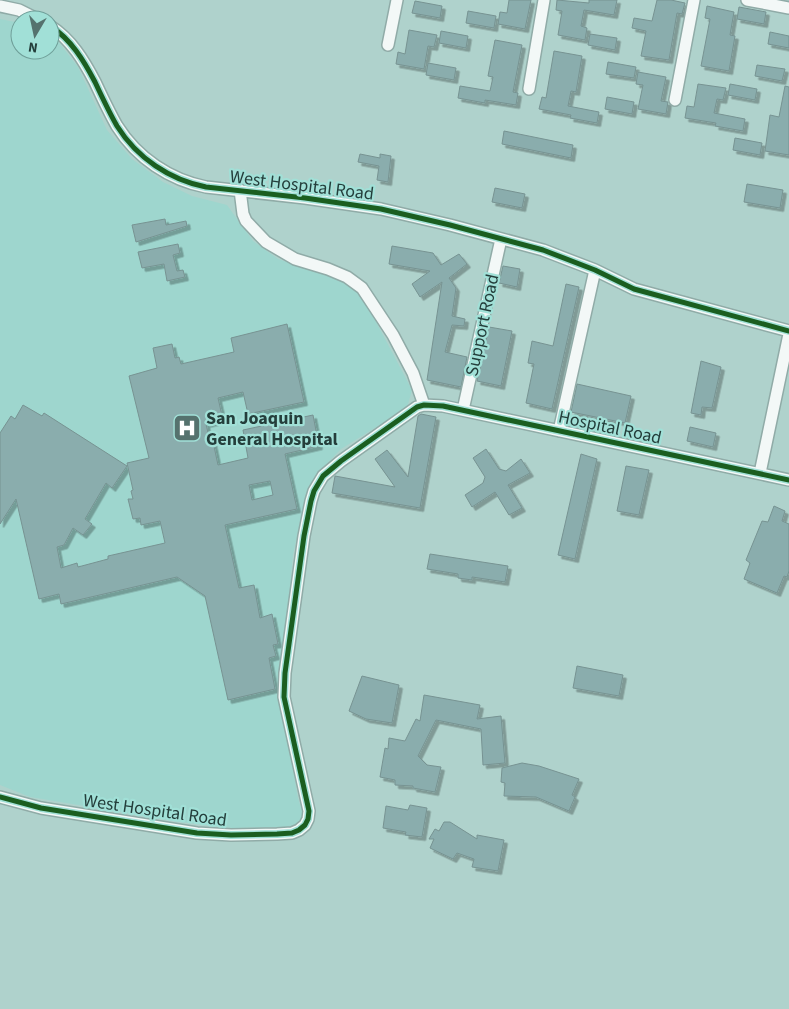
<svg xmlns="http://www.w3.org/2000/svg" width="789" height="1009" viewBox="0 0 789 1009" font-family="'Source Sans 3',sans-serif">
<style>
.built{fill:#9ed6ce}
.building{fill:#8aadad;stroke:#779392;fill-rule:evenodd;filter:url(#shadow)}
.lines{fill:none;stroke-linecap:round;stroke-linejoin:round}
.minor-casing{stroke:#90aba7;stroke-width:14}
.minor{stroke:#f3f8f7;stroke-width:11}
.cycleway-casing{stroke:#a1e0d7;stroke-width:8}
.cycleway{stroke:#1b5e20;stroke-width:5}
.labels{text-anchor:middle;stroke-width:4.5;stroke-linejoin:round;paint-order:stroke}
.street-label{font-size:18px;fill:#243e3b;stroke:#a1e0d7}
.poi-label{font-size:18px;font-weight:bold;fill:#243e3b;stroke:#a1e0d7;text-anchor:start}
</style>
<defs>
<filter id="shadow"><feDropShadow dx="3.5" dy="3.5" stdDeviation="0" flood-color="#0004"/></filter>
</defs>
<rect width="100%" height="100%" fill="#afd2cc"/>
<path class="built" d="M0,19L20,23V50H50V37L57,40L78,67L107,130L132,159L163,182L192,196L227,205L253,241L278,259L329,276L357,289L374,318L412,390L407,408L341,449L317,474L304,505L293,555L280,696L298,798L304,818L291,827L232,828L180,822L30,797L0,785Z"/>
<path class="building" d="M509,0H531L525,29L498,24L500,12L507,13Z
M557,0L589,3V0H617L614,15L584,10L581,26L587,28L585,40L558,35L562,11L556,10Z
M657,0H671L685,3L682,14L677,13L669,60L641,56L646,31L632,28L634,18L652,21Z
M415,1L442,6L440,18L412,13Z
M707,6L734,12L730,35L735,36L729,71L701,66L710,19L705,18Z
M739,7L766,12L764,24L737,19Z
M468,11L496,16L494,28L466,23Z
M409,30L437,35L434,47L428,46L424,69L396,64L398,52L405,54Z
M441,31L468,36L466,48L439,43Z
M770,32L789,36V48L768,44Z
M590,34L617,38L615,50L588,45Z
M495,40L522,45L513,92L518,93L516,105L485,100V103L458,98L460,86L490,91L493,77L488,76Z
M554,51L582,56L576,92L571,91L568,106L599,112L597,123L570,118L571,115L539,109L542,97L546,98Z
M608,62L636,67L634,78L606,74Z
M428,63L456,68L454,80L426,75Z
M757,65L785,69L782,81L755,76Z
M638,72L666,77L661,101L668,102L666,114L638,109L643,85L636,84Z
M698,84L726,88L723,100L717,99L714,113L745,119L743,131L715,126L716,123L685,118L687,106L694,107Z
M730,84L757,89L755,100L728,95Z
M785,86L789,87V155L765,151L770,115L779,117Z
M607,97L634,102L632,114L605,109Z
M504,131L573,145L571,158L502,144Z
M735,138L762,143L760,155L733,150Z
M360,154L380,158V154L391,156L388,182L377,180L379,166L358,162Z
M747,184L783,190L780,208L744,202Z
M495,188L525,194L522,208L492,202Z
M165,219L166,225L186,221L187,226L136,242L132,225Z
M178,244L180,253L173,255L177,271L183,270L185,277L167,281L164,264L142,268L138,252Z
M392,246L433,253L441,265L459,254L467,264L449,278L456,288L452,316L465,319L464,326L452,325L445,352L467,357L461,387L427,380L442,282L420,297L412,284L430,271L389,264Z
M503,266L520,269L517,287L499,283Z
M566,284L579,287L552,409L526,403L534,364L528,363L532,341L553,346Z
M287,324L304,402L248,414L243,392L218,398L223,420L206,424L209,437H212L218,465L248,458L243,430L313,415L319,446L285,454L297,509L225,525L239,588L254,585L260,618L272,614L278,644L273,645L276,656L269,658L275,689L228,700L205,596L177,577L61,604L59,594L39,599L16,499L0,524V433L11,416L15,419L23,405L42,416L44,413L127,466L112,488L106,483L85,519L92,524L83,535L73,528L64,545L57,547L61,568L77,563L78,567L108,559V556L165,543L160,521L141,525L140,518L133,519L128,499H133L131,491L133,490L127,463L149,458L129,376L157,368L153,348L172,344L175,358L179,357L181,364L234,352L231,338ZM270,481L273,495L252,500L249,485Z
M489,327L512,331L501,386L477,381Z
M701,361L721,367L712,408L702,407L701,415L691,413Z
M577,384L631,396L625,423L571,412Z
M421,414L436,417L420,508L332,493L335,476L395,487L375,459L387,450L408,477L418,416Z
M690,427L716,433L713,447L687,441Z
M486,449L499,469L506,471L521,459L530,473L508,485L522,508L509,515L495,492L472,507L465,495L483,483L485,477L473,458Z
M581,454L597,459L575,559L558,555Z
M626,466L649,470L639,515L617,511Z
M774,506L785,511L782,521L789,524V571L787,577L784,576L777,593L744,579L750,563L746,560L762,521L768,522Z
M430,554L508,566L505,582L472,577V580L458,578V574L427,569Z
M577,666L623,675L619,696L573,688Z
M362,676L399,685L392,723L366,719L349,711Z
M424,695L480,705L477,719L501,716L505,763L483,765L481,729L436,720L418,756L427,765L441,767L435,792L413,788V786L395,785V780L380,777L385,748L388,749L389,738L405,741L416,719L420,721Z
M522,763L539,766L579,779L572,795L575,797L569,811L536,797L504,796L505,783L501,782L502,768Z
M410,805L427,808L422,837L405,835L406,832L383,828L386,806L408,810Z
M444,822H450L477,839V835L504,840L498,871L472,867L474,859L457,853L453,859L430,848L434,839H429L435,829L439,831Z"/>
<g class="lines">
<g class="minor-casing">
<path id="minor" d="M747,0L789,8
M0,6L19,10L39,20
M50,26C71,39 84,61 95,82C102,97 109,112 117,126C137,158 170,180 206,187L305,198L381,209L450,225L543,250L595,270L634,289L789,331
M388,45L397,0
M529,89L544,0
M675,100L694,0
M240,190L243,214L246,221L266,242L295,259L328,269L347,277L362,288L393,335L413,373L424,405
M463,410L501,239
M559,431L595,270
M760,473L789,334
M0,797L41,808L197,833L231,835L277,834L292,833L299,830L305,825L308,819L309,811L284,697L285,673L304,536L311,501L314,491L323,476L341,461L417,407L424,405L443,406L789,480"/>
</g>
<use href="#minor" class="minor"/>
<g class="cycleway-casing">
<path id="cycleway" d="M50,26C71,39 84,61 95,82C102,97 109,112 117,126C137,158 170,180 206,187L305,198L381,209L450,225L543,250L595,270L634,289L789,331
M0,797L41,808L197,833L231,835L277,834L292,833L299,830L305,825L308,819L309,811L284,697L285,673L304,536L311,501L314,491L323,476L341,461L417,407L424,405L443,406L789,480"/>
</g>
<use href="#cycleway" class="cycleway"/>
</g>
<defs>
<g id="hospital-square" transform="scale(1.4375)"><rect x="-9" y="-9" width="18" height="18" rx="4" fill="#55726e" stroke="#a1e0d7"/><path d="M-5-5h3v3.5h4V-5h3V5h-3V1.5h-4V5h-3Z" fill="#fff"/></g>
</defs>
<g fill-rule="evenodd">
<use href="#hospital-square" x="187" y="428"/>
</g>
<g class="labels">
<g class="street-label">
<text transform="translate(302 185) rotate(7)" y="6">West Hospital Road</text>
<text transform="translate(482 325) rotate(-78)" y="6">Support Road</text>
<text transform="translate(610 427) rotate(12)" y="6">Hospital Road</text>
<text transform="translate(155 810) rotate(8)" y="6">West Hospital Road</text>
</g>
<g class="poi-label">
<text x="206" y="424">San Joaquin<tspan x="206" dy="21">General Hospital</tspan></text>
</g>
</g>
<g transform="translate(35 35) rotate(189)"><circle r="24" fill="#a1e0d7" stroke="#6f9f99"/>
<path d="M0-4L9 19L0 12L-9 19Z" fill="#55726e"/>
<text y="-8" font-size="14" font-weight="bold" text-anchor="middle" fill="#243e3b">N</text>
</g>
</svg>
